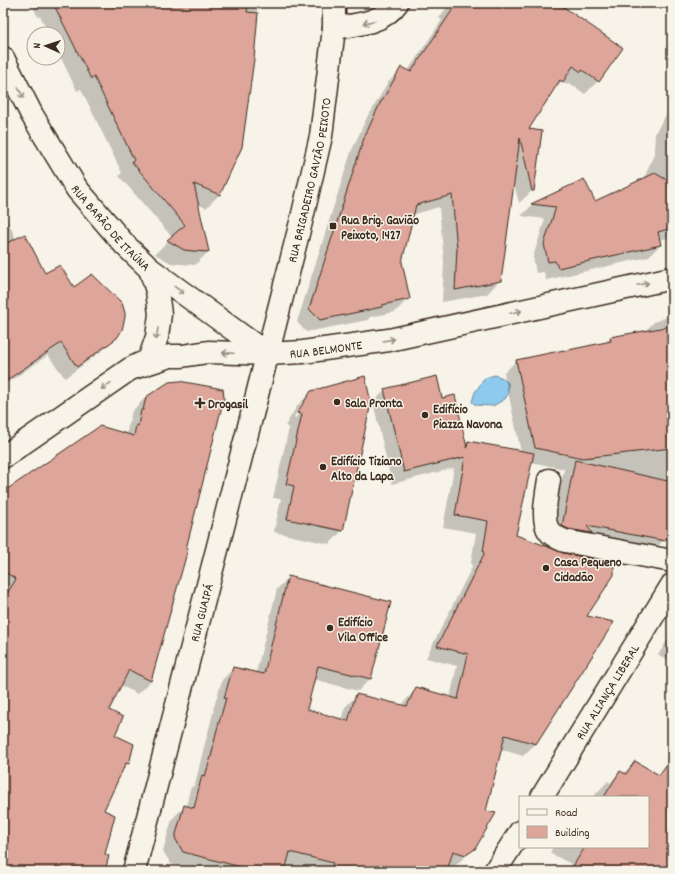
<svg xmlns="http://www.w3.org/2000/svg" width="675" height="874" viewBox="0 0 675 874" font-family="Dekko,sans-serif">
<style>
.water{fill:#8ec9ee;stroke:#6d899b}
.shadow{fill:#0003;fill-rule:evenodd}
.building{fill:#dea59a;stroke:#3b2a1e}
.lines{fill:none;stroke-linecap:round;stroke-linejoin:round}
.street-casing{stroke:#3b2a1e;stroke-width:25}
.secondary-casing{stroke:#3b2a1e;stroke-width:25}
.street{stroke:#f7f3e8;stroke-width:22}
.secondary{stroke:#f7f3e8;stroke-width:22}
.oneway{stroke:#998e83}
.poi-dot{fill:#3b2a1e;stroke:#f7f3e8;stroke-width:1.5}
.labels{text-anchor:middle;stroke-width:3;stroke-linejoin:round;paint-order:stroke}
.street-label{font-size:13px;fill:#3b2a1e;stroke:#f7f3e8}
.poi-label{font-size:13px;font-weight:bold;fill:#3b2a1e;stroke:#f7f3e8;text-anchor:start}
</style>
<rect width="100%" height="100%" fill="#f7f3e8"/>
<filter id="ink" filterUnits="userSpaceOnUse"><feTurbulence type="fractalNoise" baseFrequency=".025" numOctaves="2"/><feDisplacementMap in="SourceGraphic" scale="8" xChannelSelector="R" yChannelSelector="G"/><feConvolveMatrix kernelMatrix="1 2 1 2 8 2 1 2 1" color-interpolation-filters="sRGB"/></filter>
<g filter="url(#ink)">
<path class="water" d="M495,375L503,378L508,383V394L505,399L493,406L476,405L472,402L475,392L485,378Z"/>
<path class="shadow" d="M31,3H258L241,147L219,195L206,208L197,204L208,252L195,265L179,264L171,263L155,254L172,237L119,176L122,173L81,89L77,91L58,52V34H49L40,16L38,17Z
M450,3H557L598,81L585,94L569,83L567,85L562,81L552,91L527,130L533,190L519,203L513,180L500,280L487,294L442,302L444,262L439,207L412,215L401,261L408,299L395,312L370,317L368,320L306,332L297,322L351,152L368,115L371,112L388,82L402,69L407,72L442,20L439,18Z
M672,105V237L659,240L660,245L648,257L546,280L544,272L536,273L533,257L545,219L521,216L532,205L584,180L594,203L644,179L654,154L655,133Z
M3,210L16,239L44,274L74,288L116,338L103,350L65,378L48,355L3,386Z
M672,315V528L664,540L652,552L550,538L564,469L531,462L515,536L585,616L535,744L523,756L500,749L474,848L454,867L448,865L446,871H307L285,866L284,871H197L171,864L163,851L172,819L184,807H186L190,789L195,784L204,747L214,710H213L222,680L234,668L256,673L277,589L289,577L370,679L358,691L313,679L306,710L341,720L345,707L357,695L402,706L405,701L417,688L450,698L457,666L426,658L472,567L471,563L476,533L443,527L454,468L392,484L373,402L385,390L441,399L465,445L468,442L521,452L504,373L516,361L563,351L564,352L605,343L611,337L644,332L654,322Z
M311,392L370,403L342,531L329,544L274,532L281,499L273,498L289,428L285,426L297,406ZM303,402H305L296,418L294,417Z
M146,397L185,550H186L151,681L137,694L120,685L108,710L114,736L128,763L123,769L103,811V871H3V494L126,435L132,411Z
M3,406L7,412L3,415Z
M672,633V661L658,655Z
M672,756V871H566L571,864L550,853L553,847H648V797H593L608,781L610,783L620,772L623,774L635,762L657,776L664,769Z"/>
<path class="building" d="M53,3H248L247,12L258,13L254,59L242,147L220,195L194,184L209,252L193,251L184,250L167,240L185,225L132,162L134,160L94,77L91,79Z
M457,3H558L623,48L599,82L582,70L581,72L573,66L563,82L560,80L529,129L542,131L534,191H532L520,138L501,281L455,290L457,248L452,195L416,205L402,262L410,299L382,305V307L320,320L309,309L364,138L381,101H382L401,67L411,72Z
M655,173L672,183V228L658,232L661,245L558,268L555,261L548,262L544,244L556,207L531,204L584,179L595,201Z
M25,234L45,273L60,265L74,287L92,274L122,303L125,313V317L122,330L117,338L77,367L61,343L3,383V245Z
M672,326V448L583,458L535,448L516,360L564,350V351L611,341L610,337Z
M365,376L371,403L343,531L287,519L294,486L286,484L302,414L297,413L311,391Z
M437,376L442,398L455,395L467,448L468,441L534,453L516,535L546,546L563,553L612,563L614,565V575L587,616L614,622L536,744L505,735L486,811L496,813L475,849L466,855L453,851L447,871H331L333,863L290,852L285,871H256L183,852L175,838L184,805L194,808L202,775L205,776L211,757L216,733L226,698H224L233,667L264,674L288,576L391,602L371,679L318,666L307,709L348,721L356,694L407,706L416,687L458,699L468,654L437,646L484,554L483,551L488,521L455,515L465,457L404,472L384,389Z
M179,381L223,389L224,398L186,549H188L151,681L129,670L109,710L123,717L115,735L134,744L129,764L126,763L104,810L115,815L105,854L109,856L105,871H3V600L16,579L3,571V492L100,426L134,436L136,425L138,426L141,410H143L146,397L169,382Z
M575,460L672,482V530L665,541L587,526L592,533L568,529L562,526Z
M672,757V871H570L585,847H648V797H604L620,771L626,774L635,761L659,775Z"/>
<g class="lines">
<g class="street-casing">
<g id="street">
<path d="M334,28C357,25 383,23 397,3"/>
<path d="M549,480C547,493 541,520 549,531C552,536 560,539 565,541L672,561"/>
<path id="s1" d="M542,797L672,585"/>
<path d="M495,871L520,832"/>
</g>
</g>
<g class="secondary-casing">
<g id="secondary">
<path id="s2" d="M3,58L32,115L77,189L125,245L150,269L267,354"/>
<path d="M136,366L149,360L157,337L160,314L157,291L150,269"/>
<path id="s3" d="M3,457L130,369L170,356H182L208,352L267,354L303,352L389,340L672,278"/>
<path id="s4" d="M134,871L256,399L302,218L321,136L334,28V3"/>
</g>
</g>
<use href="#street" class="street"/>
<use href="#secondary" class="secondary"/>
</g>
<defs><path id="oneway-shaft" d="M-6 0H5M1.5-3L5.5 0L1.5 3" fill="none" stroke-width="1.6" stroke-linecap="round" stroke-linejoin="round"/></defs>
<g class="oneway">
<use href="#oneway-shaft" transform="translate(369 22) rotate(165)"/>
<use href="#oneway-shaft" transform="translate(21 93) rotate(63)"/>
<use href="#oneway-shaft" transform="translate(643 284) rotate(-12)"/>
<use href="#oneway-shaft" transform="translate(179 290) rotate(36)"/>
<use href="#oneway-shaft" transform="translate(516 312) rotate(-12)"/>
<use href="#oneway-shaft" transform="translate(157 334) rotate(99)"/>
<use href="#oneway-shaft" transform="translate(389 340) rotate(-10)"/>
<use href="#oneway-shaft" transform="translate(228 353) rotate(-178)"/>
<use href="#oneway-shaft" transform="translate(106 386) rotate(145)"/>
</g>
</g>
<g class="poi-dot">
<rect x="329" y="222" width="8" height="8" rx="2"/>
<circle cx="337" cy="402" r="4"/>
<path d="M198 397h4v4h4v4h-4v4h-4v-4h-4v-4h4z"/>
<circle cx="425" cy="415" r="4"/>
<circle cx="323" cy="467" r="4"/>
<circle cx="546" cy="568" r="4"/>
<circle cx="330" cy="628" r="4"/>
</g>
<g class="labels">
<g class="street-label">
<text dy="5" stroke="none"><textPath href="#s4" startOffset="713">RUA BRIGADEIRO GAVIÃO PEIXOTO</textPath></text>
<text dy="5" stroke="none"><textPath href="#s2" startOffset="202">RUA BARÃO DE ITAÚNA</textPath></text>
<text dy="5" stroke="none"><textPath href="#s3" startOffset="353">RUA BELMONTE</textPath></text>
<text dy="5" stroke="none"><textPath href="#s4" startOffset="267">RUA GUAIPÁ</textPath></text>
<text dy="5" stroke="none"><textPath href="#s1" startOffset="124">RUA ALIANÇA LIBERAL</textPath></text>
</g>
<g class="poi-label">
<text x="341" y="224">Rua Brig. Gavião<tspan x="341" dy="15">Peixoto, 1427</tspan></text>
<text x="345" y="407">Sala Pronta</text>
<text x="208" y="408">Drogasil</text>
<text x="433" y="413">Edifício<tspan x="433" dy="15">Piazza Navona</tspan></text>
<text x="331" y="465">Edifício Tiziano<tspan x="331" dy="15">Alto da Lapa</tspan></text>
<text x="554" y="566">Casa Pequeno<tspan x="554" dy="15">Cidadão</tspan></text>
<text x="338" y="626">Edifício<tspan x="338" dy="15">Vila Office</tspan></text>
</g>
</g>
<rect width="675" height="874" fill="none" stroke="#f7f3e8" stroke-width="16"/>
<rect x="8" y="8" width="659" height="858" fill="none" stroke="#3b2a1e" stroke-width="1.5" filter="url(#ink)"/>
<rect x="519" y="796" width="130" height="52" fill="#f7f3e8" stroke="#aca397"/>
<rect x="527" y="809" width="20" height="6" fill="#f7f3e8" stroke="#aca397"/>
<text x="555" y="816" font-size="12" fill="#3b2a1e">Road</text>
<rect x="527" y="826" width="20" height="12" fill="#dea59a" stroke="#aca397"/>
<text x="555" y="836" font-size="12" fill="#3b2a1e">Building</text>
<g transform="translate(46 46) rotate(273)"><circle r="19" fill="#f7f3e8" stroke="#aca397"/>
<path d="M0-3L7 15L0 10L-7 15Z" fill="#3b2a1e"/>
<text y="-6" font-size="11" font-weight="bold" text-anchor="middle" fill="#3b2a1e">N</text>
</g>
</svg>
